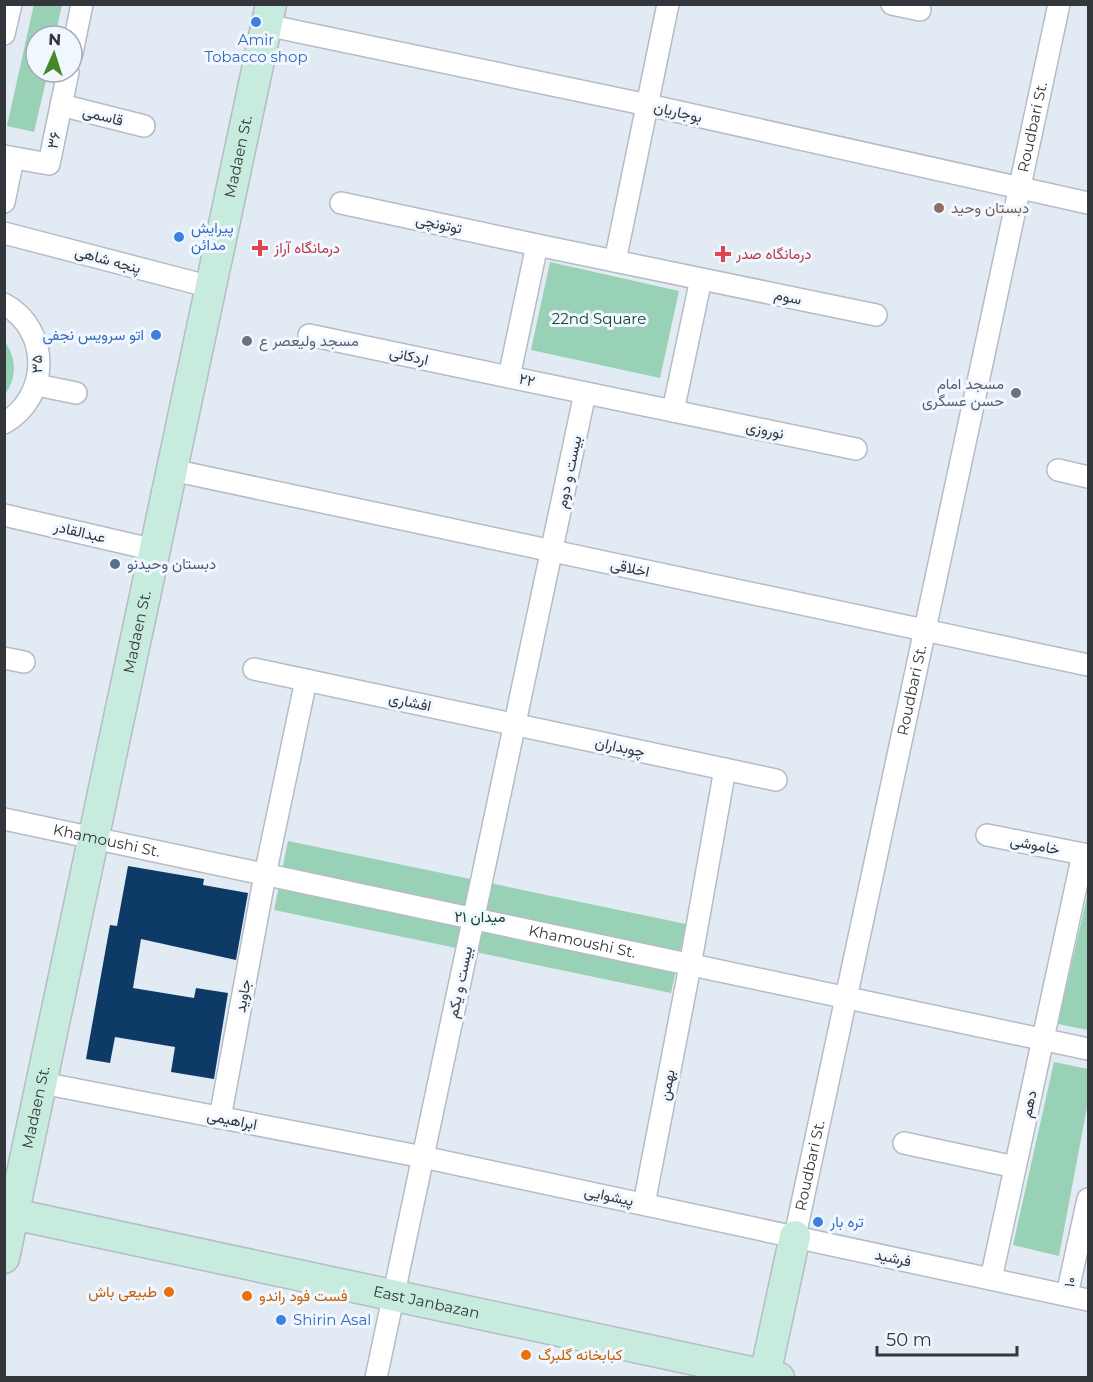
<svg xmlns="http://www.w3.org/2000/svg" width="1093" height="1382" viewBox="0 0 1093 1382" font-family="Montserrat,Vazirmatn,sans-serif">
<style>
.green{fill:#98d1b6}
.building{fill:#0e3a68}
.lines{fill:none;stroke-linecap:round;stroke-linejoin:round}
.street-casing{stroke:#b5bcc6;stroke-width:24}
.secondary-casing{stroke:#b5bcc6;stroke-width:33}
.street{stroke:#fff;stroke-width:21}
.secondary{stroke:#c7ecdd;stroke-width:30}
.shop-dot{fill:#3f7fe0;stroke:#f1f7ff;stroke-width:2}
.education-dot{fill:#8d6e63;stroke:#f1f7ff;stroke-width:2}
.health-dot{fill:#e0444e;stroke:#f1f7ff;stroke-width:2}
.worship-dot{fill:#6b7280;stroke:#f1f7ff;stroke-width:2}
.service-dot{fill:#5c6f8a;stroke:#f1f7ff;stroke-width:2}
.food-dot{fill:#e8710a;stroke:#f1f7ff;stroke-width:2}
.labels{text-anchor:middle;stroke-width:6;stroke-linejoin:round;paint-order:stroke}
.shop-label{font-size:15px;fill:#366cbe;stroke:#f1f7ff;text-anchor:start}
.street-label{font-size:15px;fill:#33363a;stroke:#f1f7ff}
.education-label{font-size:15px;fill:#785e54;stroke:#f1f7ff;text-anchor:start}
.health-label{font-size:15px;fill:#be3a42;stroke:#f1f7ff;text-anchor:start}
.park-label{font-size:15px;fill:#164230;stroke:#f1f7ff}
.worship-label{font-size:15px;fill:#5b616d;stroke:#f1f7ff;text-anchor:start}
.service-label{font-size:15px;fill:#4e5e75;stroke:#f1f7ff;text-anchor:start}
.food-label{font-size:15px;fill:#c56008;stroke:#f1f7ff;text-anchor:start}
</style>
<rect width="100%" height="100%" fill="#e2eaf4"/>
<path class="green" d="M34,4L62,5L55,36H36V72H48L34,132L7,126Z
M550,262L679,291L660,378L531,350Z
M4,340C16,357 18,377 5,394Z
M288,841L686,924L671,993L274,910Z
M1088,892V1030L1058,1024Z
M1054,1062L1088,1069V1102L1059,1256L1013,1245Z"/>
<path class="building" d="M128,866L204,879L203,885L248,893L236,960L141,939L133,988L194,998L196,988L228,993L214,1079L171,1072L175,1047L115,1037L110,1063L86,1059L110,925L117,926Z"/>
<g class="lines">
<g class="street-casing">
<g id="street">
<path d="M892,4L920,10"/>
<path d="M266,25L648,105L1088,203"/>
<path d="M4,34L11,4"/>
<path d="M72,53L82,4"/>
<path d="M61,105L144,126"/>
<path d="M4,156L49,164L68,72"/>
<path d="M4,202L13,159"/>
<path d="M341,203L537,245"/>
<path d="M4,233L211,287"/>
<path d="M615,261L668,4"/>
<path d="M701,279L673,411L509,377L537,245L876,315"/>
<path d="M4,304C51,330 50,397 4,423"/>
<path d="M309,335L509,377"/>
<path d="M37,385L76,393"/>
<path d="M673,411L856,449"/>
<path d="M172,470L1088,665"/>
<path d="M1058,470L1088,477"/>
<path d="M4,515L155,550"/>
<path d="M4,658L24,662"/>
<path d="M254,669L776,780"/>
<path id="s1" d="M4,819L1088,1049"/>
<path d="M987,835L1088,855"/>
<path d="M42,1083L423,1157L1088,1300"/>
<path d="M220,1118L265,875L306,680"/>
<path d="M904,1143L1015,1167"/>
<path d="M644,1204L690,966L725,769"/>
<path id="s2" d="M795,1236L1059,4"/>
<path d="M991,1279L1083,854"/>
<path d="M1067,1295L1088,1199"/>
<path d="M376,1378L585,393"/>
</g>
</g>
<g class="secondary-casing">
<g id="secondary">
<path id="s3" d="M4,1212L779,1378"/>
<path id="s4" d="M4,1258L271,4"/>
<path d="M765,1375L795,1236"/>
</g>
</g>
<use href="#street" class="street"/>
<use href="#secondary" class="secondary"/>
</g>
<g class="shop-dot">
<circle cx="256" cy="22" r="6"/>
<circle cx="179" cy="237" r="6"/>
<circle cx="156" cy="335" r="6"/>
<circle cx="818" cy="1222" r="6"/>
<circle cx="281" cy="1320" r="6"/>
</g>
<circle class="education-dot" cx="939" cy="208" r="6"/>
<g class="health-dot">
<path d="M257 239h6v6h6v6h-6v6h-6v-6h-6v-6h6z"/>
<path d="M720 245h6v6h6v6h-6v6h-6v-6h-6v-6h6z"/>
</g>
<g class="worship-dot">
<circle cx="247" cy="341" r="6"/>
<circle cx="1016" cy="393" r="6"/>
</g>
<circle class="service-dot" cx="115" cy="564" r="6"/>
<g class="food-dot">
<circle cx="169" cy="1292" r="6"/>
<circle cx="247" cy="1296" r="6"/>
<circle cx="526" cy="1355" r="6"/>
</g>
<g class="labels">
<g class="shop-label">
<text x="256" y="45" text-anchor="middle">Amir<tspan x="256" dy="17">Tobacco shop</tspan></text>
<text x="191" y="233">پیرایش<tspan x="191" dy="17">مدائن</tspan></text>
<text x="144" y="340" text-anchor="end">اتو سرویس نجفی</text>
<text x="830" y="1227">تره بار</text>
<text x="293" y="1325">Shirin Asal</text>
</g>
<g class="street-label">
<text transform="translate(678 112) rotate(13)" y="5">بوجاریان</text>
<text transform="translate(103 116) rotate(14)" y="5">قاسمی</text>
<text dy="5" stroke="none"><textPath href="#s2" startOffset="1134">Roudbari St.</textPath></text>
<text transform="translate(54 140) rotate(-79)" y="5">۳۶</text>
<text dy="5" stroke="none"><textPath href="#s4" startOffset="1126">Madaen St.</textPath></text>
<text transform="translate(439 224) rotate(12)" y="5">توتونچی</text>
<text transform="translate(108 260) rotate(15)" y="5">پنجه شاهی</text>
<text transform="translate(788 297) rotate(12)" y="5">سوم</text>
<text transform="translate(409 356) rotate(12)" y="5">اردکانی</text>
<text transform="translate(37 364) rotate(-91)" y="5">۳۵</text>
<text transform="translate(527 380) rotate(12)" y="5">۲۲</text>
<text transform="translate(765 430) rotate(12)" y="5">نوروزی</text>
<text transform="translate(569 472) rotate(-78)" y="5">بیست و دوم</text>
<text transform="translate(80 532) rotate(13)" y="5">عبدالقادر</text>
<text transform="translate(630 568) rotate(12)" y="5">اخلاقی</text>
<text dy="5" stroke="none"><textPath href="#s4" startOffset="640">Madaen St.</textPath></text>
<text dy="5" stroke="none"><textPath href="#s2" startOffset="558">Roudbari St.</textPath></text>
<text transform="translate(410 702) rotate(12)" y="5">افشاری</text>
<text transform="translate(620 747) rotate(12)" y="5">چوبداران</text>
<text dy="5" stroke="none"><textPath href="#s1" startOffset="105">Khamoushi St.</textPath></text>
<text transform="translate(1035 845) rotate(11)" y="5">خاموشی</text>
<text dy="5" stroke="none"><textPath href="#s1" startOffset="591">Khamoushi St.</textPath></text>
<text transform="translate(460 982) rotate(-78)" y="5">بیست و یکم</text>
<text transform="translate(243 996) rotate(-80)" y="5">جاوید</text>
<text transform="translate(667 1085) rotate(-79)" y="5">بهمن</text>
<text transform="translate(1029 1104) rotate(-78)" y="5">دهم</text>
<text dy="5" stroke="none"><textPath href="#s4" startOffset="154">Madaen St.</textPath></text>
<text transform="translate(232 1120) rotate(11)" y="5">ابراهیمی</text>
<text dy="5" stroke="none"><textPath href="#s2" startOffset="72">Roudbari St.</textPath></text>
<text transform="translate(609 1196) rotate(12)" y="5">پیشوایی</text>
<text transform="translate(893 1258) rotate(12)" y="5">فرشید</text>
<text transform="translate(1070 1282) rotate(-78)" y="5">۱۰</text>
<text dy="5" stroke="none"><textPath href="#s3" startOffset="432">East Janbazan</textPath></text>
</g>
<g class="education-label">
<text x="951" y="213">دبستان وحید</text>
</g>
<g class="health-label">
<text x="274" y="253">درمانگاه آراز</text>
<text x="736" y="259">درمانگاه صدر</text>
</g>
<g class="park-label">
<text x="599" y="324">22nd Square</text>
<text x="480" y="922">میدان ۲۱</text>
</g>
<g class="worship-label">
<text x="259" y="346">مسجد ولیعصر ع</text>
<text x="1004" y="389" text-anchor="end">مسجد امام<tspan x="1004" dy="17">حسن عسگری</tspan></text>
</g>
<g class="service-label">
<text x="127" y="569">دبستان وحیدنو</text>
</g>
<g class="food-label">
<text x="157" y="1297" text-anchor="end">طبیعی باش</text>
<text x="259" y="1301">فست فود راندو</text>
<text x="538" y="1360">کبابخانه گلبرگ</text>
</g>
</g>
<rect width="1093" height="1382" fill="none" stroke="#33363a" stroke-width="12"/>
<g transform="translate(54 54) rotate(3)"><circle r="28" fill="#f1f7ff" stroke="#a5aab0" stroke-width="1.5"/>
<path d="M0-4.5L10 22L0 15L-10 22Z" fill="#488727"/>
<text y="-9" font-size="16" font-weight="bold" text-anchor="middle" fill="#33363a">N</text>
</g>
<path d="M877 1346v9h140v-9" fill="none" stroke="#33363a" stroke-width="3"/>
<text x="886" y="1346" font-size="18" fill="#33363a" stroke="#f1f7ff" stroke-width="4.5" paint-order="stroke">50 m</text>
</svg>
